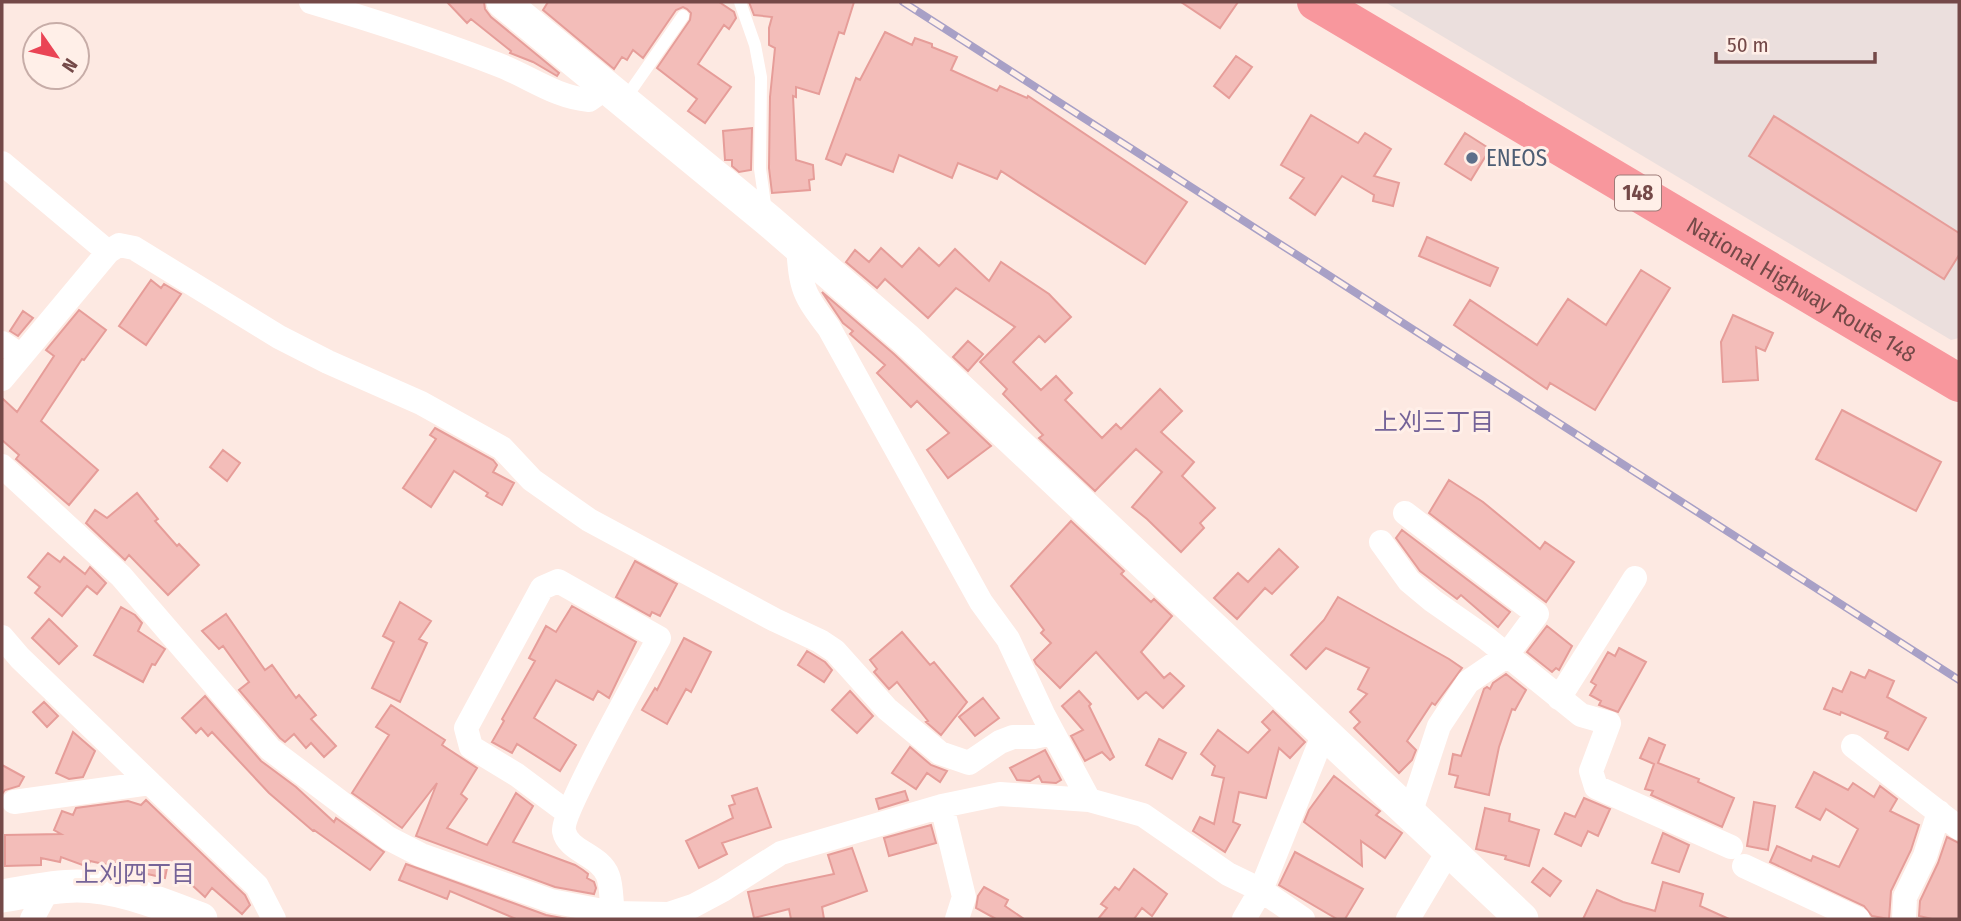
<svg xmlns="http://www.w3.org/2000/svg" width="1961" height="921" viewBox="0 0 1961 921" font-family="'Fira Sans Condensed','Noto Sans JP',sans-serif">
<style>
.industrial{fill:#ebdfdd}
.building{fill:#f3bdb9;stroke:#e69d99;stroke-width:2}
.lines{fill:none;stroke-linecap:round;stroke-linejoin:round}
.lane{stroke:#fff;stroke-width:12}
.street{stroke:#fff;stroke-width:24}
.secondary{stroke:#fff;stroke-width:33}
.highway{stroke:#f8979d;stroke-width:38}
.rail-casing{stroke:#a8a0c6;stroke-width:8}
.rail{stroke:#ffefe8;stroke-width:5;stroke-dasharray:16;stroke-linecap:butt}
.service-dot{fill:#5c6f8a;stroke:#ffefe8;stroke-width:2.5}
.labels{text-anchor:middle;stroke-width:6;stroke-linejoin:round;paint-order:stroke}
.shield{fill:#ffefe8;stroke:#9e7b78;stroke-width:2}
.shield-label{font-size:21px;font-weight:bold;fill:#744948}
.service-label{font-size:23px;fill:#4e5e75;stroke:#ffefe8;text-anchor:start}
.street-label{font-size:23px;fill:#744948;stroke:#ffefe8}
.neighbourhood-label{font-size:24px;fill:#756398;stroke:#ffefe8}
</style>
<rect width="100%" height="100%" fill="#fde9e2"/>
<path class="industrial" d="M1385,2H1959V338L1951,340Z"/>
<path class="building" d="M447,2H484L485,9L491,17L559,73L557,76L533,62L510,53L511,51L471,19L467,23Z
M548,2H719L734,12L736,18L729,29L724,25L698,64L731,87L705,123L688,111L697,99L657,68L690,20L691,13L687,9L683,7L676,10L643,58L633,50L627,60L622,57L614,69L543,10Z
M749,2H854L844,34L839,32L819,94L796,87V97L793,96L796,160L813,165L814,179L809,180L810,190L772,193L769,168L770,97L775,48L769,45V28L772,17L754,15Z
M1181,2H1238L1220,28Z
M885,32L912,45L915,38L932,44V47L957,57L951,70L997,91L1000,86L1027,98L1028,96L1187,202L1145,264L1001,171L997,179L958,163L952,178L899,155L893,172L846,154L841,165L826,159L856,78L860,80Z
M1236,56L1252,67L1229,98L1214,86Z
M1311,115L1358,143L1365,133L1391,149L1374,176L1399,183L1393,206L1373,201L1374,195L1342,176L1315,215L1290,198L1304,178L1281,165Z
M1774,116L1959,233V255L1944,279L1749,156Z
M752,128L751,170L739,172L732,166V160H725L723,131Z
M1465,133L1490,149L1471,180L1445,164Z
M1427,237L1498,268L1490,286L1419,256Z
M881,248L902,267L919,248L939,266L955,249L989,281L1001,262L1049,294L1071,317L1045,342L1039,336L1013,362L1041,390L1056,376L1072,393L1065,400L1102,438L1116,424L1121,429L1160,389L1182,411L1161,432L1194,462L1182,476L1215,508L1200,523L1204,528L1181,552L1147,519L1132,507L1162,472L1136,449L1095,491L1039,438L1043,435L1003,394L1007,389L980,362L1015,327L956,288L928,318L885,279L877,288L846,262L855,250L869,262Z
M1641,270L1670,288L1595,410L1550,383L1547,389L1454,325L1470,300L1537,345L1568,299L1606,325Z
M151,280L161,288L164,284L181,294L146,345L119,326Z
M822,292L894,354L991,446L948,478L927,450L949,433L917,401L911,407L877,373L885,365L850,334L853,331L843,323Z
M79,310L106,330L84,360L82,359L41,421L98,470L69,505L16,459L19,455L2,440V398L17,412L54,356L46,350Z
M23,311L33,318L18,336L10,331Z
M1733,315L1773,333L1765,351L1756,347L1758,380L1723,382L1721,342Z
M968,341L983,354L968,371L953,357Z
M1842,410L1941,462L1916,511L1816,459Z
M435,428L493,460L497,465L493,472L514,483L502,505L486,496L488,493L454,471L431,507L403,488L436,439L430,435Z
M223,450L240,463L227,481L210,467Z
M1449,480L1483,502L1540,549L1545,542L1574,562L1546,602L1429,513Z
M137,493L158,519L155,521L177,546L179,544L199,565L168,595L129,555L125,560L86,523L95,510L107,518Z
M1071,521L1124,571L1121,574L1151,602L1154,599L1172,616L1141,652L1164,678L1170,673L1184,686L1163,708L1146,692L1138,699L1096,652L1060,688L1036,664L1034,660L1051,643L1041,633L1044,630L1011,586Z
M1402,530L1510,612L1498,627L1461,595L1457,599L1420,571L1396,538Z
M1279,549L1298,567L1272,594L1265,588L1237,619L1214,598L1238,573L1248,582Z
M48,553L60,562L64,557L85,574L90,567L106,583L97,594L87,586L62,616L35,593L40,587L28,577Z
M635,561L677,584L660,616L652,612L650,616L616,597Z
M1338,597L1449,659L1462,668L1435,705L1432,703L1407,741L1416,750L1412,760L1399,773L1354,728L1360,722L1350,712L1367,694L1358,689L1369,668L1326,648L1306,669L1291,655L1324,620Z
M400,602L431,621L419,639L427,643L400,702L372,688L394,642L383,636Z
M572,606L636,642L609,698L598,691L593,700L556,680L534,718L576,745L560,771L517,744L512,753L492,742L504,721L502,719L535,661L529,658L546,626L556,632Z
M121,607L135,615L142,623L138,631L165,649L155,665L152,664L143,682L94,655Z
M226,614L265,670L272,665L296,698L299,695L316,715L311,719L336,746L324,757L311,743L306,748L294,734L285,742L280,738L239,690L249,682L223,646L219,649L202,631Z
M49,619L77,646L59,664L32,638Z
M1547,626L1572,646L1559,670L1556,668L1552,672L1527,652Z
M902,632L930,665L934,662L967,702L941,735L926,722L928,721L897,682L889,689L874,672L877,669L870,660Z
M684,638L711,652L691,692L686,689L667,724L642,710L655,688L657,690Z
M1619,648L1646,662L1618,712L1599,705L1601,701L1590,695L1596,685L1591,682L1608,652L1615,656Z
M807,651L825,662L832,670L824,682L798,665Z
M1869,670L1894,681L1887,697L1926,718L1908,750L1885,738L1888,732L1841,712L1840,715L1824,709L1833,688L1842,692L1851,672L1865,678Z
M1506,674L1526,690L1515,710L1512,709L1499,747L1489,795L1455,787L1458,776L1449,774L1453,754L1461,756L1484,689L1487,687L1490,689L1493,683Z
M850,691L873,716L857,733L832,710Z
M1079,691L1091,704L1089,706L1114,757L1110,760L1102,752L1085,761L1071,736L1083,730L1062,706Z
M205,696L261,761L296,787L334,822L336,818L384,852L370,870L314,830L313,831L269,793L212,732L208,736L201,728L196,733L182,718Z
M983,698L999,718L975,736L959,717Z
M44,702L58,716L47,727L33,712Z
M391,705L445,740L442,745L477,768L461,794L467,799L447,828L487,845L516,793L533,806L513,842L575,865L583,870L588,874L587,878L594,882L596,888L594,894L555,887L416,836L437,783L402,828L352,793L389,735L376,727Z
M1273,711L1305,742L1290,758L1279,748L1266,798L1239,792L1233,822L1240,825L1225,852L1193,831L1200,817L1214,824L1224,778L1212,775L1215,766L1201,754L1218,730L1248,753L1270,730L1262,722Z
M73,732L95,751L83,777L69,779L56,773Z
M1649,738L1665,745L1658,763L1699,779L1698,782L1734,798L1722,827L1651,795L1653,791L1645,789L1654,764L1640,758Z
M1159,739L1186,753L1172,779L1146,765Z
M910,747L931,765L947,771L940,782L927,773L916,789L892,773Z
M1045,750L1061,780L1056,783L1042,782L1039,776L1030,781L1017,780L1010,768Z
M2,765L24,777L19,786L5,790L2,794Z
M1814,772L1848,790L1853,783L1874,797L1880,786L1897,799L1890,811L1919,825L1911,850L1891,891L1889,919L1872,916L1864,906L1770,862L1777,846L1811,861L1813,856L1839,867L1858,829L1826,809L1820,820L1796,807Z
M1334,776L1380,811L1376,815L1402,833L1385,858L1361,841L1362,866L1304,822L1309,810Z
M757,788L771,827L722,843L727,854L699,868L686,841L733,818L729,806L735,804L732,796Z
M905,791L908,800L879,809L876,799Z
M1584,798L1610,809L1598,836L1588,831L1581,846L1555,834L1565,813L1575,817Z
M146,800L245,895L250,905L242,914L212,888L205,897L168,863L165,878L90,861L88,867L61,857L60,862L41,858V865L5,866V835L61,834L54,830L62,811L73,815L76,808L128,801L141,805Z
M1754,802L1775,806L1768,850L1747,846Z
M1485,808L1510,814L1509,821L1539,830L1529,866L1505,859L1506,856L1476,849Z
M931,825L936,843L889,856L884,838Z
M1663,833L1689,845L1679,872L1652,863Z
M1947,837L1959,843V919H1932L1919,916L1920,901L1938,863Z
M852,848L867,891L822,907L824,919H791L789,909L754,918L748,892L834,874L828,855Z
M1295,852L1363,889L1345,919H1337L1279,885Z
M406,864L546,915L567,919H516L450,891L447,899L399,880Z
M1543,868L1561,881L1550,896L1532,882Z
M1134,869L1167,894L1152,916L1142,908L1134,919H1098L1107,908L1101,904L1115,887L1119,890Z
M1663,882L1703,894L1700,906L1729,919H1583L1597,890L1623,902L1655,911Z
M984,887L1008,900L1005,906L1024,919H996L976,908L978,896Z"/>
<g class="lines">
<path class="lane" d="M740,2L755,45L761,77L760,169L766,211
M625,99L683,16"/>
<path class="street" d="M311,2C375,21 437,41 499,65C530,77 555,97 589,100L606,88
M2,163L108,252
M798,246C801,289 803,294 829,328L981,602L1008,639L1044,716L1089,800
M2,343L20,355
M2,379L108,252L119,245L134,248L279,337L328,362L421,403L502,448L532,480L589,520L775,620L820,641L835,651L887,709L940,753L969,763L1000,742L1013,737H1034L1053,733
M2,466L121,576L270,749L388,838L421,855L551,901L613,913L669,914L693,906L723,890L781,853L942,806L1000,794L1089,800L1143,815L1228,874L1261,890L1303,919
M1405,513L1537,614L1506,656L1468,682L1439,726L1410,814
M1381,542L1409,581L1433,601L1486,638L1581,715L1609,723L1591,771L1596,787L1731,847
M2,637L20,658L257,886L274,919
M1559,698L1635,578
M1853,746L1959,828
M14,802L150,783
M942,806L964,897L957,919
M568,813L517,775L471,747L466,728L542,588L558,581L659,638C645,664 561,813 564,831C568,852 600,854 608,876C612,887 611,902 613,913
M1744,866L1858,919
M32,919L48,889
M1244,919L1261,890L1324,733
M1408,919L1449,850
M1904,919L1905,897L1925,856L1939,812"/>
<path class="secondary" d="M503,2L768,220L907,340L1522,919
M2,896C26,892 52,886 77,886C120,886 161,904 201,919"/>
<path class="highway" id="s1" d="M1316,2L1959,383"/>
<g class="rail-casing">
<path id="rail" d="M903,2L1959,680"/>
</g>
<use href="#rail" class="rail"/>
</g>
<circle class="service-dot" cx="1472" cy="158" r="7"/>
<g class="labels">
<rect class="shield" x="1615" y="175.5" width="46" height="35" rx="5"/>
<g class="shield-label">
<text x="1638" y="200">148</text>
</g>
<g class="service-label">
<text x="1486" y="166">ENEOS</text>
</g>
<g class="street-label">
<text dy="8" stroke="none"><textPath href="#s1" startOffset="564">National Highway Route 148</textPath></text>
</g>
<g class="neighbourhood-label">
<text x="1434" y="430">上刈三丁目</text>
<text x="135" y="882">上刈四丁目</text>
</g>
</g>
<rect width="1961" height="921" fill="none" stroke="#744948" stroke-width="7"/>
<g transform="translate(56 56) rotate(124)"><circle r="33" fill="#ffefe8" stroke="#c7ada8" stroke-width="2"/>
<path d="M0-5L12 26L0 18L-12 26Z" fill="#ea4455"/>
<text y="-10" font-size="19" font-weight="bold" text-anchor="middle" fill="#744948">N</text>
</g>
<path d="M1716 52v10h159v-10" fill="none" stroke="#744948" stroke-width="3.5"/>
<text x="1727" y="52" font-size="21" fill="#744948" stroke="#ffefe8" stroke-width="5" paint-order="stroke">50 m</text>
</svg>
